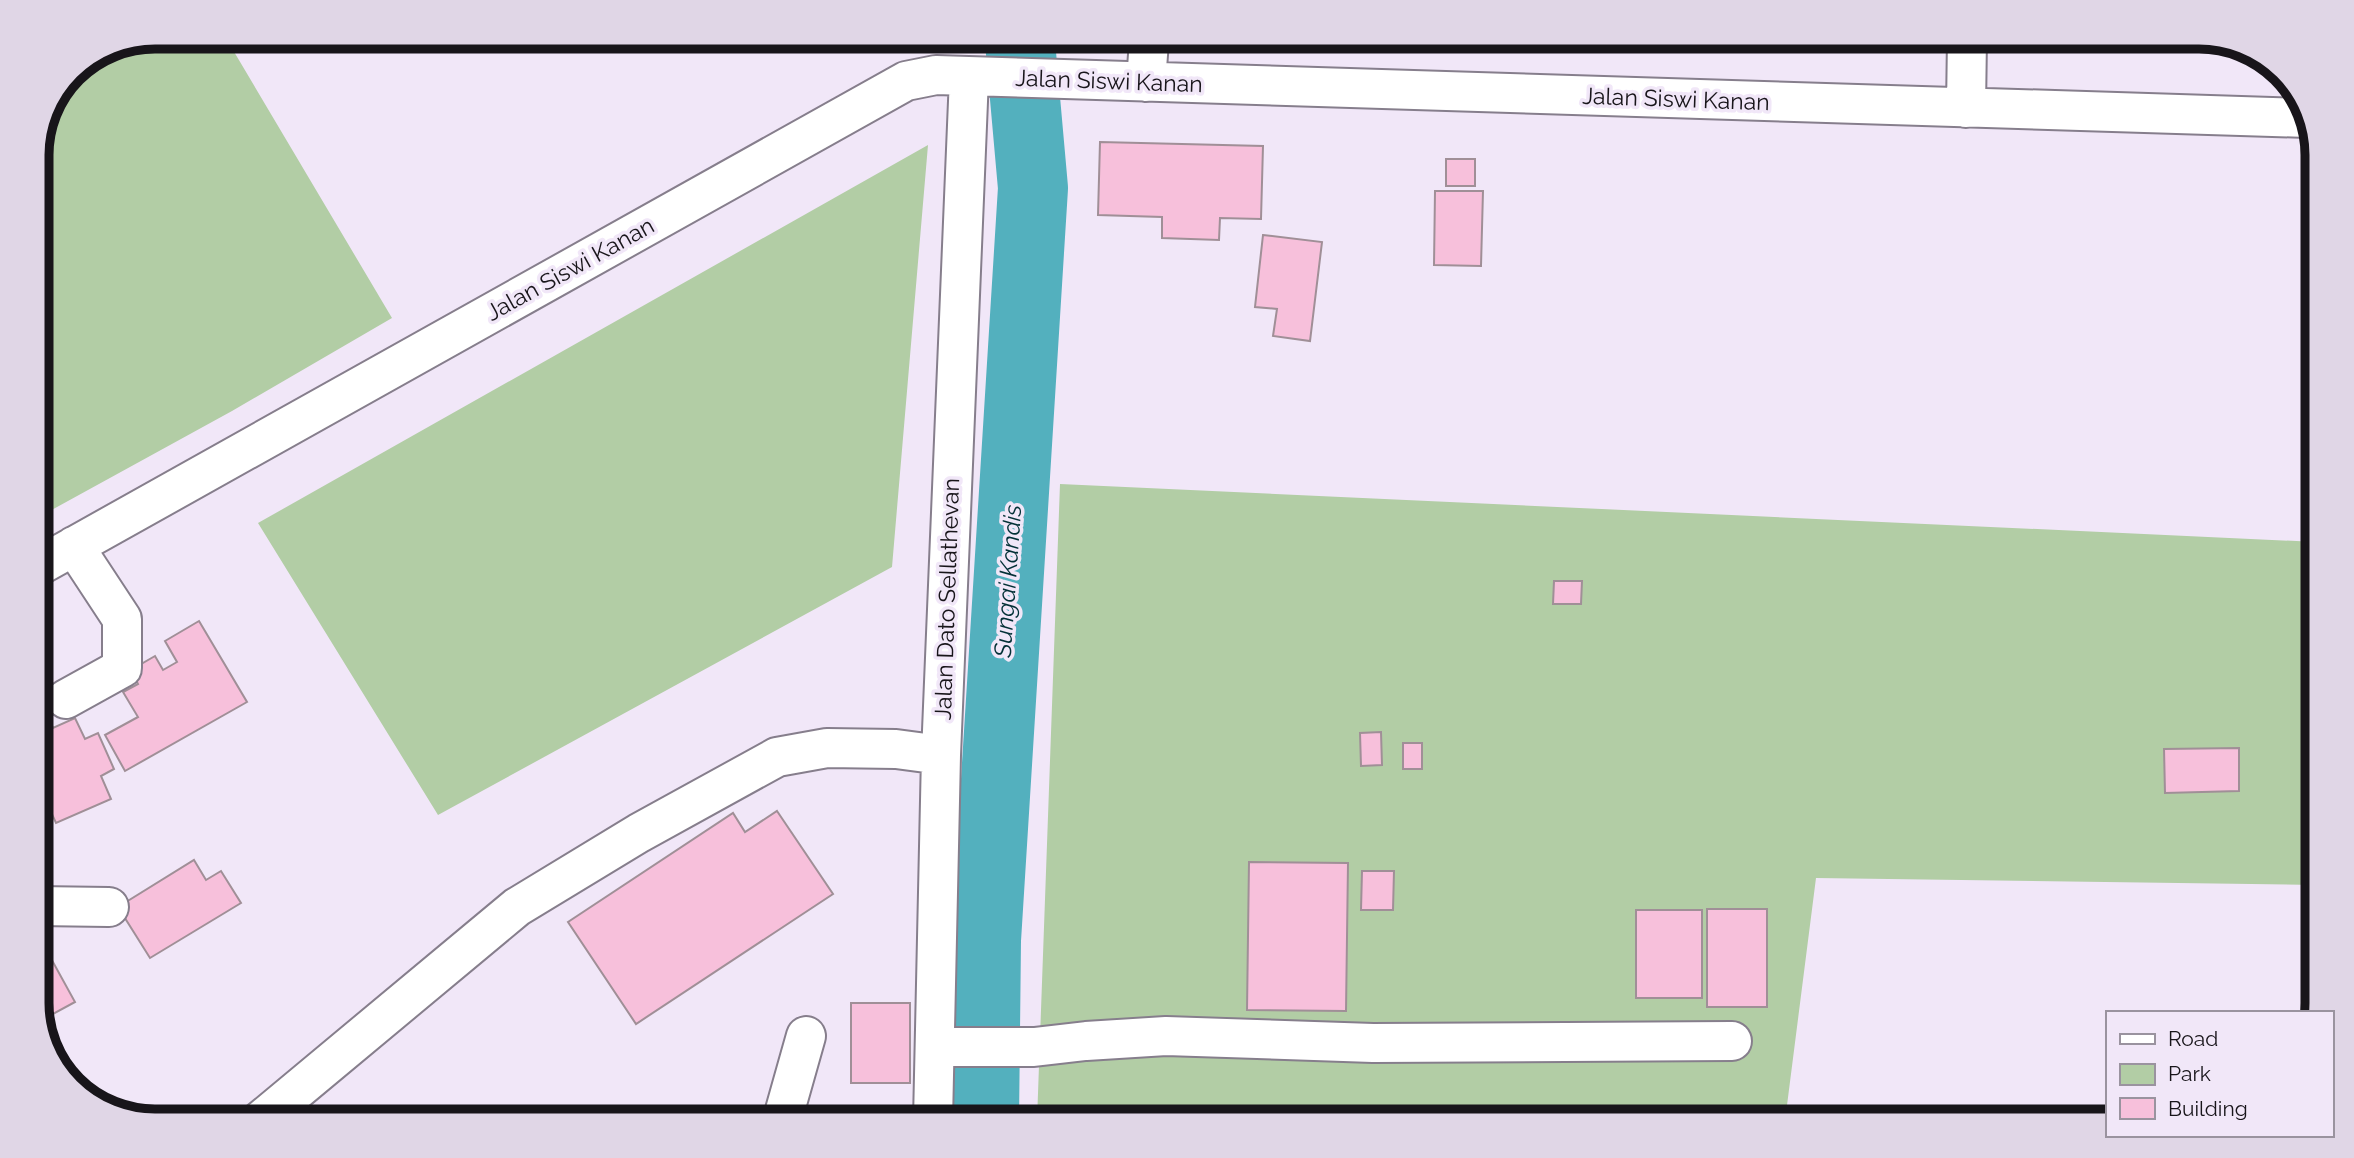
<svg xmlns="http://www.w3.org/2000/svg" width="2354" height="1158" viewBox="0 0 2354 1158" font-family="Raleway,sans-serif">
<style>
.green{fill:#b2cda5}
.lines{fill:none;stroke-linecap:round;stroke-linejoin:round}
.river{stroke:#53b0be;stroke-width:70}
.building{fill:#f7c0db;stroke:#a08f97;stroke-width:2}
.minor-casing{stroke:#867e8c;stroke-width:42}
.minor{stroke:#fff;stroke-width:38}
.labels{text-anchor:middle;stroke-width:7;stroke-linejoin:round;paint-order:stroke}
.street-label{font-size:23px;fill:#18151a;stroke:#f1e7f8}
.water-label{font-size:24px;font-style:italic;fill:#023036;stroke:#f1e7f8}
.rim{fill:none;stroke:#18151a;stroke-width:9}
</style>
<rect width="100%" height="100%" fill="#f1e7f8"/>
<path class="green" d="M230,45L392,318L232,411L37,518V148L72,71L110,46Z
M928,145L892,567L438,815L258,523Z
M1060,484L2317,542V885L1816,878L1785,1121H1037Z"/>
<g class="lines">
<path class="river" d="M984,1121L986,940L1033,188L1020,42"/>
</g>
<path class="building" d="M2119,37V44L1993,38Z
M1100,142L1263,146L1261,219L1220,218L1219,240L1162,238V217L1098,215Z
M1446,159H1475V186H1446Z
M1435,191H1483L1481,266L1434,265Z
M1263,235L1322,242L1310,341L1273,336L1277,309L1255,307Z
M1554,581H1582L1581,604H1553Z
M199,621L247,702L125,771L105,735L138,717L123,692L138,684L131,670L155,656L163,670L177,662L165,641Z
M45,709L53,728L75,718L85,739L98,733L114,769L101,776L111,799L56,823L46,801L37,805V712Z
M1381,732L1382,765L1361,766L1360,733Z
M1403,743H1422V769H1403Z
M2239,748V791L2165,793L2164,749Z
M777,811L833,894L636,1024L568,922L733,813L745,832Z
M194,860L206,880L221,871L241,903L150,958L118,907Z
M1249,862L1348,863L1346,1011L1247,1010Z
M1362,871H1394L1393,910H1361Z
M1707,909H1767V1007H1707Z
M1636,910H1702V998H1636Z
M37,933L75,1002L40,1021L37,1011Z
M851,1003H910V1083H851Z
M199,1110L206,1121H182Z"/>
<g class="lines">
<g class="minor-casing">
<path id="minor" d="M1146,82L1149,41
M1966,108L1967,38
M37,567L906,81L936,75L2307,118
M66,699L122,668V619L74,546
M37,906L109,907
M935,1047H1034L1086,1041L1166,1036L1373,1043L1732,1041
M260,1121L517,907L639,833L777,757L827,748L896,749L941,755
M782,1121L806,1036
M933,1121L941,755L969,77"/>
</g>
<use href="#minor" class="minor"/>
</g>
<g class="labels">
<g class="street-label">
<text transform="translate(1109 81) rotate(2)" y="8">Jalan Siswi Kanan</text>
<text transform="translate(1676 99) rotate(2)" y="8">Jalan Siswi Kanan</text>
<text transform="translate(570 269) rotate(-29)" y="8">Jalan Siswi Kanan</text>
<text transform="translate(947 599) rotate(-88)" y="8">Jalan Dato Sellathevan</text>
</g>
<g class="water-label">
<text transform="translate(1008 581) rotate(-86)" y="8">Sungai Kandis</text>
</g>
</g>
<path d="M0 0H2354V1158H0ZM155 49H2199A106 106 0 0 1 2305 155V1003A106 106 0 0 1 2199 1109H155A106 106 0 0 1 49 1003V155A106 106 0 0 1 155 49Z" fill="#e0d6e6" fill-rule="evenodd"/>
<path class="rim" d="M155 49H2199A106 106 0 0 1 2305 155V1003A106 106 0 0 1 2199 1109H155A106 106 0 0 1 49 1003V155A106 106 0 0 1 155 49Z"/>
<rect x="2106" y="1011" width="228" height="126" fill="#f1e7f8" stroke="#9a939f" stroke-width="2"/>
<rect x="2120" y="1034" width="35" height="10" fill="#ffffff" stroke="#9a939f" stroke-width="2"/>
<text x="2168" y="1046" font-size="21" fill="#18151a">Road</text>
<rect x="2120" y="1064" width="35" height="21" fill="#b2cda5" stroke="#9a939f" stroke-width="2"/>
<text x="2168" y="1081" font-size="21" fill="#18151a">Park</text>
<rect x="2120" y="1098" width="35" height="21" fill="#f7c0db" stroke="#9a939f" stroke-width="2"/>
<text x="2168" y="1116" font-size="21" fill="#18151a">Building</text>
</svg>
